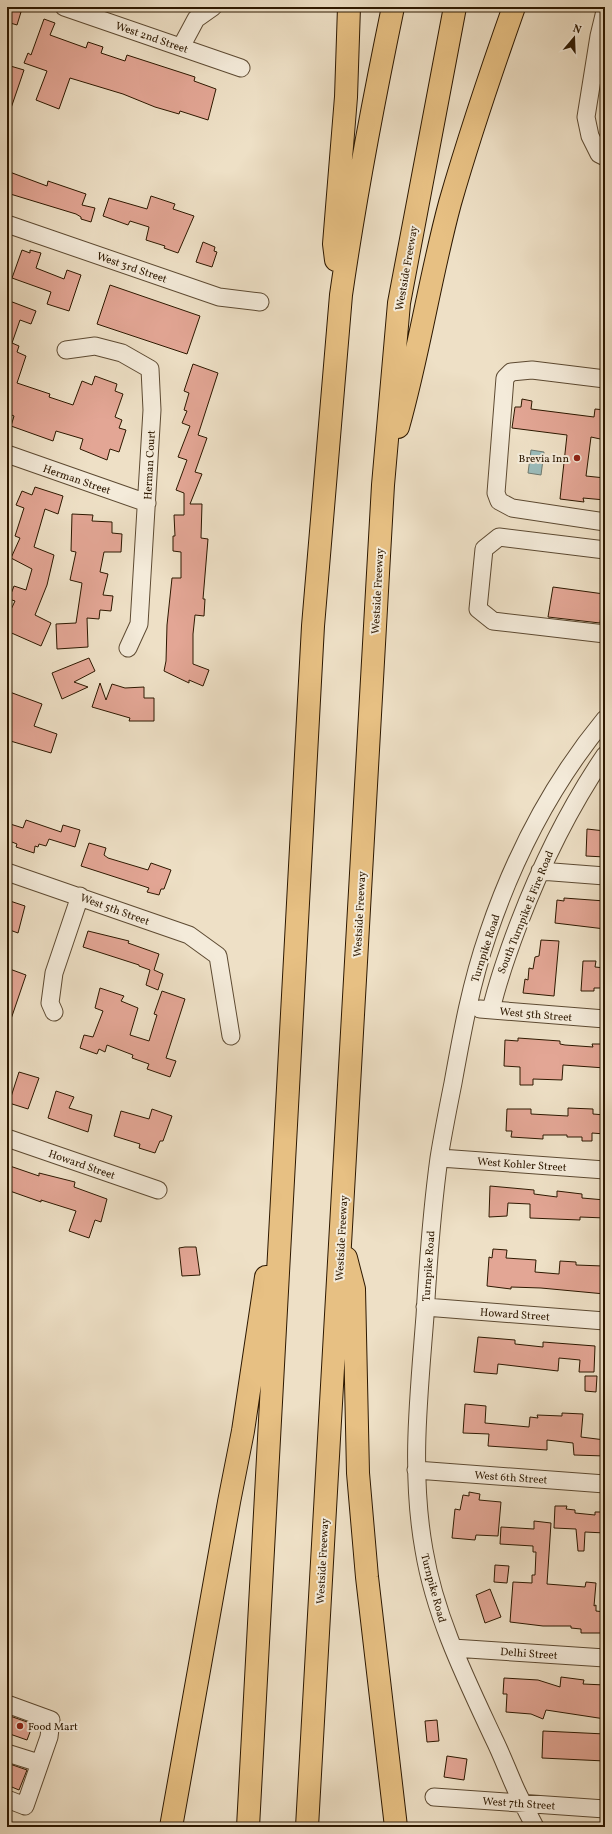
<svg xmlns="http://www.w3.org/2000/svg" width="612" height="1834" viewBox="0 0 612 1834" font-family="Vollkorn,serif">
<style>
.water{fill:#9bbcbb;stroke:#6f7a70}
.building{fill:#e3a695;stroke:#2d1800}
.lines{fill:none;stroke-linecap:round;stroke-linejoin:round}
.minor-casing{stroke:#5d4a32;stroke-width:19}
.highway-casing{stroke:#2d1800;stroke-width:24}
.minor{stroke:#f4ebda;stroke-width:17}
.highway{stroke:#e7c083;stroke-width:22}
.poi-dot{fill:#8f2418;stroke:#f4ebda;stroke-width:1.5}
.labels{text-anchor:middle;stroke-width:4;stroke-linejoin:round;paint-order:stroke}
.street-label{font-size:11px;fill:#2d1800;stroke:#f4ebda}
.poi-label{font-size:11px;fill:#2d1800;stroke:#f4ebda;text-anchor:end}
</style>
<rect width="100%" height="100%" fill="#eee0c6"/>
<filter id="stains"><feTurbulence type="fractalNoise" baseFrequency=".005" numOctaves="4"/><feColorMatrix values="0 0 0 0 .2 0 0 0 0 .09 0 0 0 0 .02 0 0 0 .5 -.17"/></filter>
<radialGradient id="worn" r=".72"><stop offset=".6" stop-color="#630" stop-opacity="0"/><stop offset="1" stop-color="#630" stop-opacity=".3"/></radialGradient>
<path class="water" d="M531,450L544,452L541,475L528,473Z"/>
<path class="building" d="M7,8L21,12L17,25L7,22Z
M44,19L55,23L50,35L86,48L88,42L103,47L101,53L125,61L127,55L195,77L194,81L216,89L208,120L180,111L179,114L155,107L123,94L70,78L59,109L36,100L47,71L24,63L28,53L31,55Z
M7,65L24,70L9,114H7Z
M7,171L47,186L48,181L86,194L82,205L95,208L91,222L81,219V217L76,214L7,193Z
M151,196L175,204L173,209L194,216L178,253L164,248L165,246L146,240L149,227L130,221L128,225L103,216L109,198L147,209Z
M203,242L215,247L214,251L217,252L212,267L196,262Z
M22,250L30,253V250L41,253L36,268L64,279L67,270L81,275L69,311L47,304L51,292L12,278Z
M110,285L200,316L187,354L97,324Z
M7,300L36,311L31,324L20,320L12,343L19,346L17,352L26,356L17,383L50,394L49,397L73,405L82,381L92,385L95,376L117,384L115,391L123,394L115,417L122,420L119,428L126,430L119,452L110,449L107,460L80,449L83,439L56,431L53,441L11,426L14,416L7,413Z
M193,364L218,373L198,435L207,438L195,472L202,474L190,504H202L201,538L208,539L203,599H205L204,616L195,615L193,634V664L209,670L203,686L189,680V683L164,671L166,661L167,625L172,578H181V552L173,551V536H175L174,515H184V493L176,490L187,460L178,457L190,426L182,423L187,411L184,410L189,393L184,391Z
M522,399L532,401L531,409L594,417L595,409L605,410V440L591,437L586,476L605,478V500L583,498L584,502L560,499L567,435L512,428L515,407H521Z
M35,487L63,496L58,514L45,509L34,547L54,555L47,585L35,615L51,623L41,646L7,631V618L15,601L9,599L14,586L26,590L32,569L11,558L20,538L15,536L24,508L16,505L22,491L32,495Z
M72,514L93,515L92,521L112,522V533L122,534L121,552H104L100,572L108,574L103,595L113,596L111,611L100,610L99,619L87,618L88,647L57,649L56,624L76,623L82,583L70,580L76,552L71,551Z
M553,587L604,594L600,623L548,617Z
M89,658L95,671L74,682L88,687L62,699L52,673Z
M100,683L106,700L112,684L125,688L144,687V698H154V721H129L130,718L92,707Z
M7,691L42,704L34,726L57,734L51,753L7,740V727L11,715L7,714Z
M26,820L61,832L63,825L80,830L75,847L49,839L46,846L39,844L38,847L35,846L34,853L16,847L17,844L7,840V823L23,828Z
M587,829L605,831V857L586,856Z
M89,843L106,848L104,855L108,858L148,870L151,863L171,870L164,889H161L159,895L147,892L149,888L143,886L81,866Z
M564,898L605,901V929L555,923L557,900L564,901Z
M7,900L25,906L18,933L7,929Z
M88,931L129,941L128,943L159,954L154,970L163,974L158,990L146,985L150,970L139,966V965L83,947Z
M541,940L559,941L554,996L523,993L525,979L528,980L529,968L533,969L535,957L539,956Z
M583,961H596L595,967L605,968V988H594V991H581Z
M7,968L26,975L10,1022H7Z
M100,988L124,996L121,1001L138,1008L130,1035L149,1041L157,1015L154,1014L162,991L185,999L166,1058L176,1061L170,1077L147,1069L149,1064L132,1058L133,1055L107,1045L105,1052L99,1049L97,1054L80,1048L84,1035L93,1037L103,1011L95,1008Z
M518,1038L560,1041V1044L565,1045L593,1047L592,1044H605V1068L563,1065L562,1080L533,1079V1085H520V1067L504,1066L505,1040L518,1041Z
M19,1072L39,1078L28,1109L9,1103Z
M56,1091L74,1097L69,1108L92,1115L88,1132L48,1118Z
M568,1108L593,1109V1114L605,1115V1134L592,1133V1141H582V1137H567V1135H543V1139L511,1137L512,1131H506L507,1109H531V1114L568,1116Z
M152,1109L172,1116L163,1141H160L155,1153L139,1148L140,1144L114,1136L121,1111L149,1119Z
M7,1165L39,1176V1173L75,1182L74,1187L107,1199L101,1222L95,1220L89,1238L69,1231L76,1211L41,1200V1202L7,1190Z
M490,1186L534,1190V1194L557,1197V1191L582,1194V1198L605,1200V1218L580,1217V1220L530,1218V1204L508,1203L507,1216L489,1217Z
M185,1247H196L200,1275L182,1276L179,1248Z
M493,1249L507,1250L506,1258L536,1260L535,1272L559,1274L560,1261L576,1262V1265L603,1266L602,1279H605V1294L541,1288L511,1287V1289L487,1286L489,1257L492,1258Z
M478,1337L515,1340V1344L543,1347V1342L595,1346L594,1372H579L580,1360L559,1358L558,1371L498,1364L497,1374L474,1372Z
M585,1376H597L596,1392L585,1391Z
M465,1404L486,1406L485,1423L529,1427L530,1417L538,1418L537,1415L562,1416V1413L583,1414L581,1437L605,1440V1456L574,1455L573,1443L547,1440V1450L488,1446L489,1434L463,1433Z
M469,1492L480,1494L479,1500L501,1502L498,1536L476,1535L475,1540L452,1538L455,1509L460,1510L463,1495L469,1496Z
M555,1506H567L566,1509L575,1510V1513L595,1515V1512H605V1533L585,1532L584,1551H578L576,1529L554,1528Z
M534,1521L551,1523L547,1584L585,1587L586,1582L596,1583L594,1606L596,1605V1611L605,1612V1633H581V1629L571,1628V1626H543L510,1622L513,1582L532,1583V1575H535L536,1552H533V1546L500,1544L501,1527L534,1529Z
M495,1565L509,1566L507,1583L494,1582Z
M490,1589L501,1617L485,1623L476,1595Z
M561,1677L584,1680L583,1684L605,1685V1719L546,1710L543,1719L531,1714L506,1712L507,1694H503L504,1678L538,1680L560,1687Z
M7,1715L33,1724L27,1740L7,1733Z
M437,1720L439,1741L427,1742L425,1721Z
M543,1731L605,1734V1761L542,1758Z
M447,1756L467,1759L464,1780L444,1777Z
M7,1763L27,1770L19,1790L7,1785Z"/>
<g class="lines">
<g class="minor-casing">
<path id="minor" d="M64,7L241,68
M605,11L599,36L586,117L590,136L599,154L605,157
M181,47L196,19L213,7
M7,224L219,297L260,302
M66,350L95,346L122,353L150,369L152,410L139,624L128,648
M605,379L532,370L511,372L505,378L496,493L499,501L512,508L605,522
M7,454L147,503
M605,550L499,537L484,549L478,609L493,621L605,634
M540,871L605,876
M7,872L189,935L218,956L231,1036
M480,1009L605,1019
M491,1010C498,980 508,952 519,923C542,863 569,808 605,755
M54,1012L50,1003L54,973L80,896
M7,1138L158,1190
M440,1158L605,1170
M425,1307L605,1321
M416,1470L605,1484
M453,1648L605,1658
M7,1704L51,1720L49,1737L25,1806L7,1799
M7,1753L39,1763
M434,1797L605,1809
M535,1827C528,1813 520,1799 514,1785C507,1769 501,1753 493,1737C465,1677 435,1616 424,1550C410,1472 419,1394 425,1316C428,1263 432,1210 439,1158C443,1133 448,1108 453,1083C462,1033 471,983 488,934C514,857 553,782 605,719"/>
</g>
<g class="highway-casing">
<path id="highway" d="M336,260L334,244L346,97L349,7
M398,427C419,353 430,277 450,203C469,137 491,72 514,7
M346,1258L354,1289L358,1473L367,1577L396,1827
M171,1827L229,1502L243,1431L266,1277
M248,1827L313,626L341,295C355,198 373,103 393,7
M307,1827L383,485L399,303L455,7"/>
</g>
<use href="#minor" class="minor"/>
<use href="#highway" class="highway"/>
</g>
<g class="poi-dot">
<circle cx="577" cy="458" r="4"/>
<circle cx="20" cy="1726" r="4"/>
</g>
<g class="labels">
<g class="street-label">
<text transform="translate(152 37) rotate(19)" y="4">West 2nd Street</text>
<text transform="translate(132 267) rotate(19)" y="4">West 3rd Street</text>
<text transform="translate(406 268) rotate(-80)" y="4">Westside Freeway</text>
<text transform="translate(149 465) rotate(-87)" y="4">Herman Court</text>
<text transform="translate(77 479) rotate(19)" y="4">Herman Street</text>
<text transform="translate(377 591) rotate(-87)" y="4">Westside Freeway</text>
<text transform="translate(115 909) rotate(20)" y="4">West 5th Street</text>
<text transform="translate(525 912) rotate(-68)" y="4">South Turnpike E Fire Road</text>
<text transform="translate(359 914) rotate(-87)" y="4">Westside Freeway</text>
<text transform="translate(485 948) rotate(-72)" y="4">Turnpike Road</text>
<text transform="translate(536 1014) rotate(5)" y="4">West 5th Street</text>
<text transform="translate(82 1164) rotate(19)" y="4">Howard Street</text>
<text transform="translate(522 1164) rotate(4)" y="4">West Kohler Street</text>
<text transform="translate(341 1238) rotate(-87)" y="4">Westside Freeway</text>
<text transform="translate(428 1266) rotate(-86)" y="4">Turnpike Road</text>
<text transform="translate(515 1314) rotate(4)" y="4">Howard Street</text>
<text transform="translate(511 1477) rotate(4)" y="4">West 6th Street</text>
<text transform="translate(322 1561) rotate(-87)" y="4">Westside Freeway</text>
<text transform="translate(434 1588) rotate(75)" y="4">Turnpike Road</text>
<text transform="translate(529 1653) rotate(4)" y="4">Delhi Street</text>
<text transform="translate(519 1803) rotate(4)" y="4">West 7th Street</text>
</g>
<g class="poi-label">
<text x="569" y="462">Brevia Inn</text>
<text x="28" y="1730" text-anchor="start">Food Mart</text>
</g>
</g>
<rect width="612" height="1834" fill="none" stroke="#eee0c6" stroke-width="24"/>
<rect x="8" y="8" width="596" height="1818" fill="none" stroke="#2d1800" stroke-width="2"/>
<rect x="12" y="12" width="588" height="1810" fill="none" stroke="#2d1800"/>
<g transform="translate(574 38) rotate(19)" stroke="#f4ebda" stroke-width="3" paint-order="stroke">
<path d="M0-3L7 15L0 10L-7 15Z" fill="#2d1800"/>
<text y="-6" font-size="11" font-weight="bold" text-anchor="middle" fill="#2d1800">N</text>
</g>
<rect width="100%" height="100%" filter="url(#stains)"/>
<rect width="100%" height="100%" fill="url(#worn)"/>
</svg>
